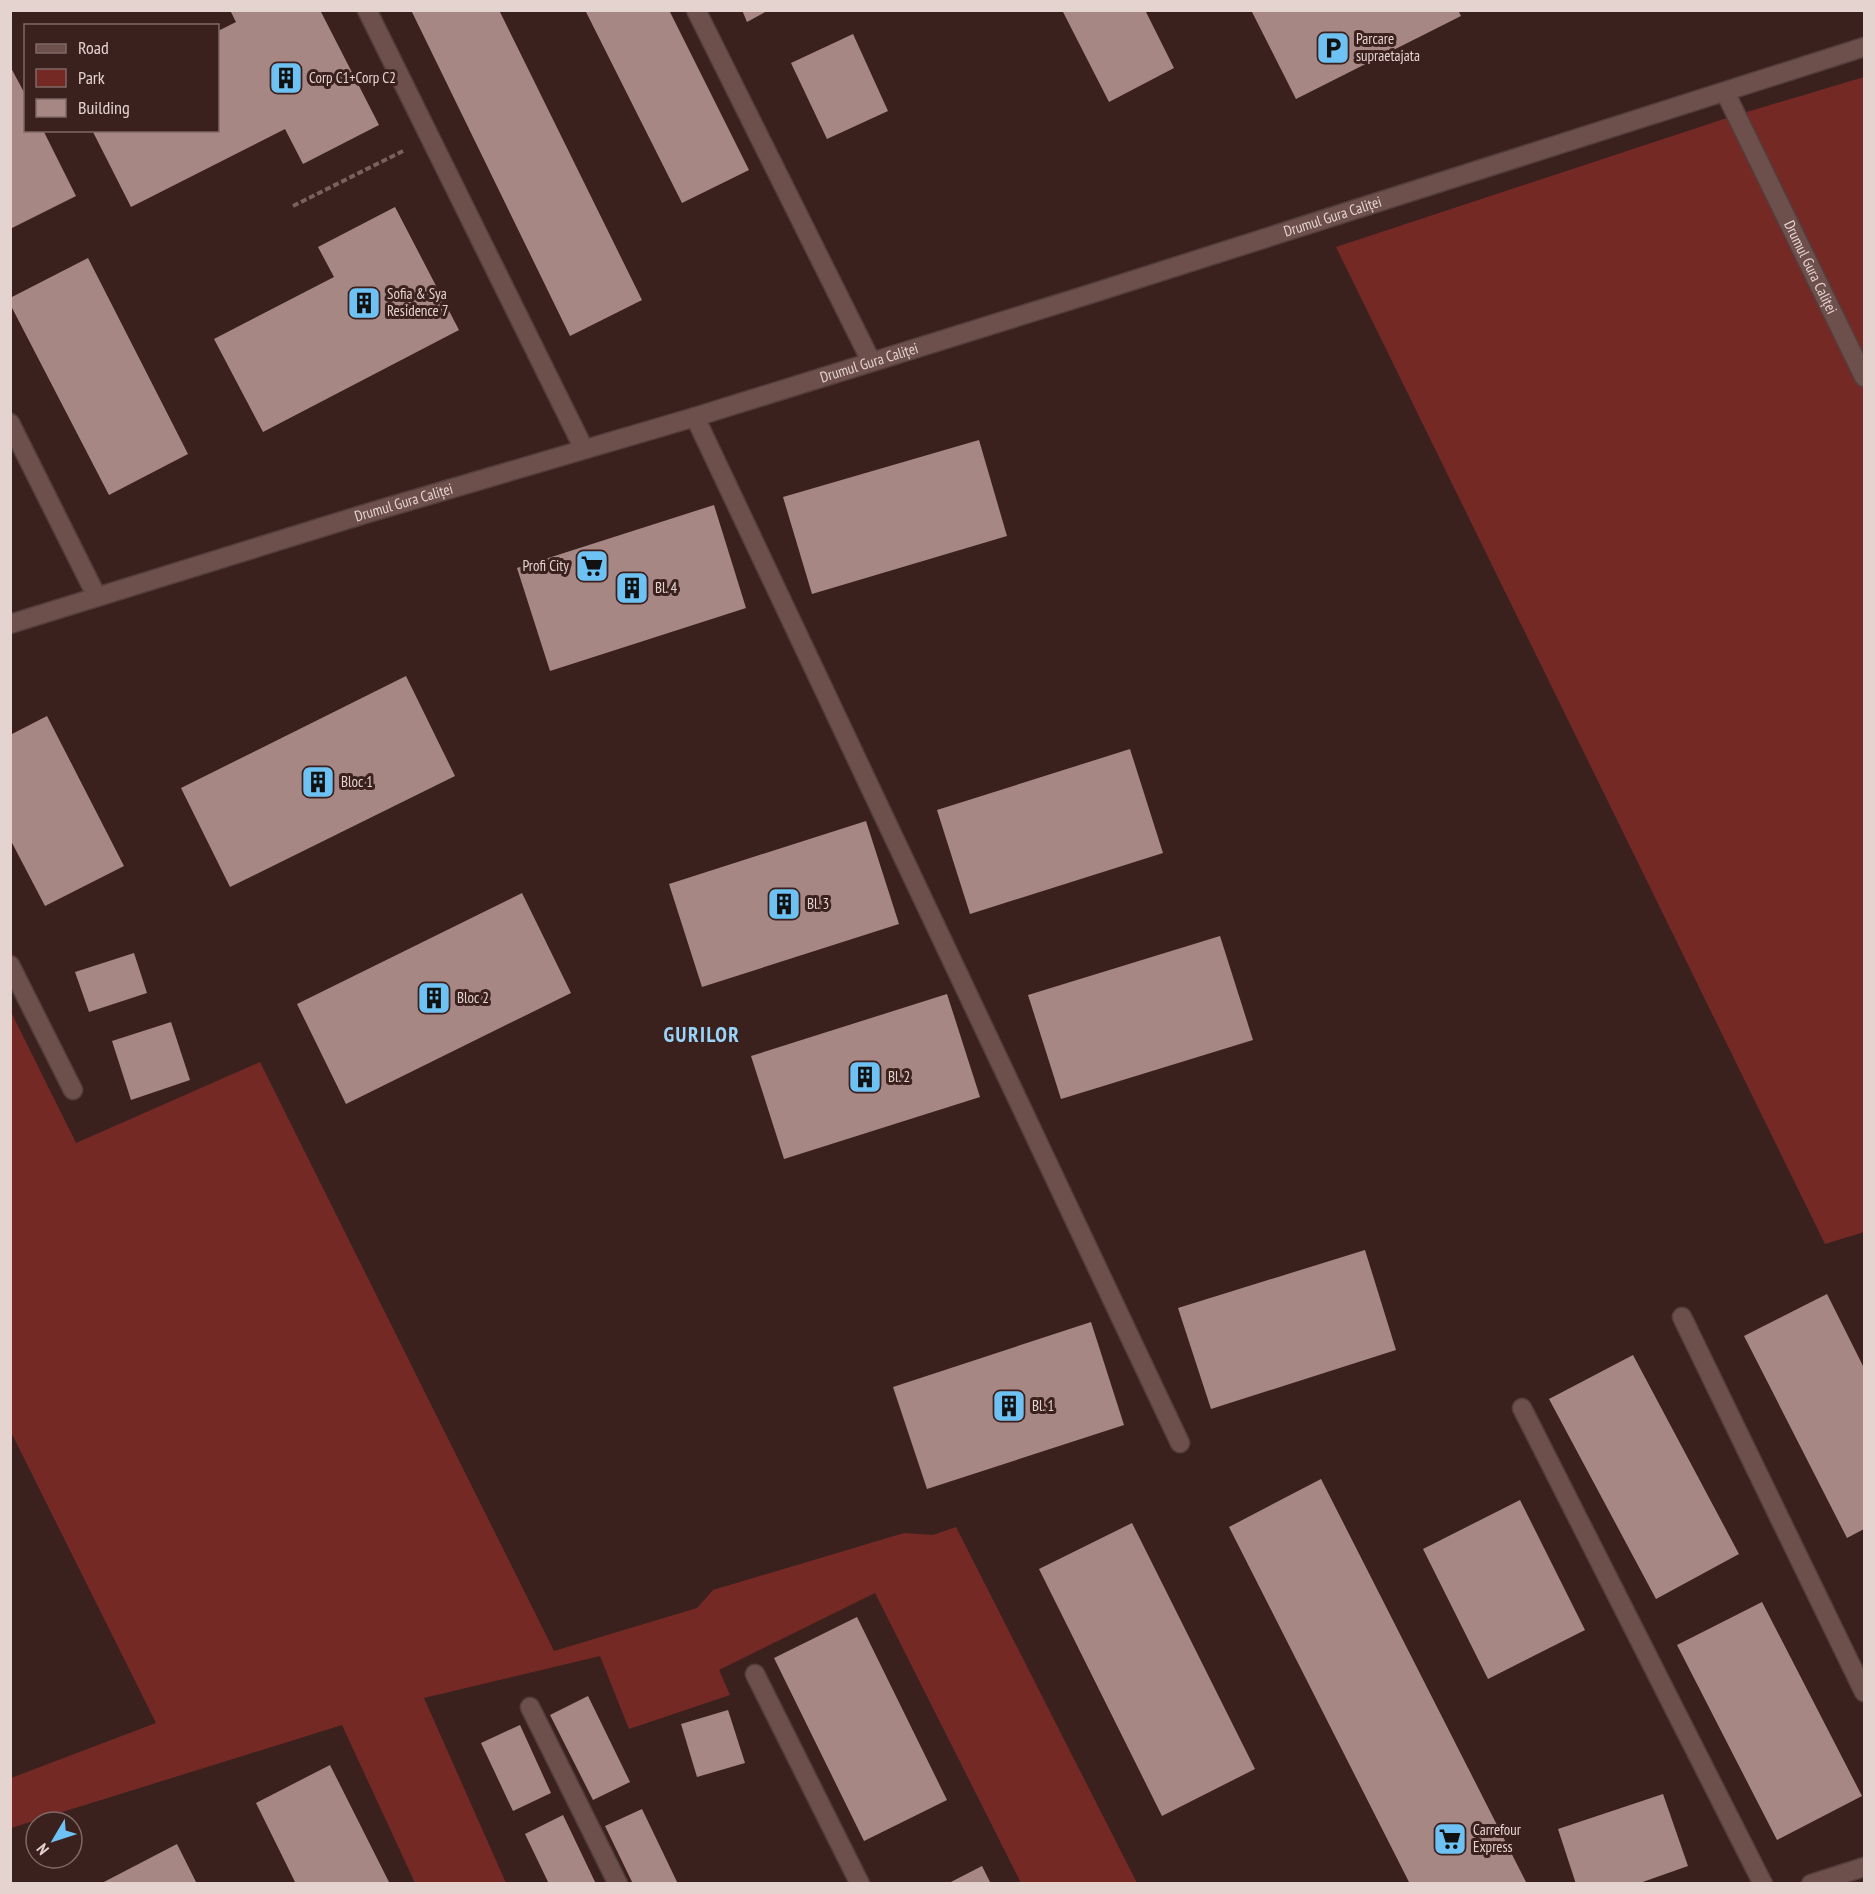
<svg xmlns="http://www.w3.org/2000/svg" width="1875" height="1894" viewBox="0 0 1875 1894" font-family="'PT Sans Narrow',sans-serif">
<style>
.green{fill:#752925}
.building{fill:#a78783}
.lines{fill:none;stroke-linecap:round;stroke-linejoin:round}
.lane-casing{stroke:#543e3c;stroke-width:21}
.street-casing{stroke:#543e3c;stroke-width:21}
.path{stroke:#78615e;stroke-width:4;stroke-dasharray:6 3;stroke-linecap:butt}
.lane{stroke:#6d504c;stroke-width:18}
.street{stroke:#6d504c;stroke-width:18}
.labels{text-anchor:middle;stroke-width:6;stroke-linejoin:round;paint-order:stroke}
.poi-label{font-size:15px;fill:#e5d3d0;stroke:#3b211e;text-anchor:start}
.street-label{font-size:15px;fill:#e5d3d0;stroke:#3b211e}
.district-label{font-size:21px;font-weight:bold;letter-spacing:1.5px;fill:#99d5fa;stroke:#3b211e}
</style>
<rect width="100%" height="100%" fill="#3b211e"/>
<path class="green" d="M1864,77V1232L1825,1244L1336,247L1730,117Z
M10,1010L76,1143L260,1062L554,1651L697,1608L713,1590L904,1533L933,1535L956,1527L1137,1883H1021L875,1593L719,1670L730,1695L629,1729L600,1656L424,1698L506,1883H415L342,1725L11,1828V1778L156,1723L11,1432Z"/>
<path class="building" d="M230,10H320L379,125L303,164L285,129L131,207L92,130H218V31L236,22Z
M411,10H499L642,300L570,336Z
M585,10H669L749,170L682,203Z
M742,10H769L747,22Z
M1062,10H1145L1174,68L1109,102Z
M1251,10H1458L1461,16L1296,99Z
M853,34L888,111L827,139L791,63Z
M10,66L26,96V130H43L76,196L10,229Z
M395,207L459,330L263,432L214,339L334,277L318,247Z
M88,258L188,454L109,495L10,304V298Z
M979,440L1007,536L812,594L783,497Z
M714,505L746,608L550,671L517,568Z
M406,676L455,776L230,887L181,788Z
M47,716L124,866L45,906L10,839V735Z
M1130,749L1163,853L970,914L937,810Z
M866,821L899,924L702,987L669,884Z
M522,893L571,993L346,1104L297,1004Z
M1220,936L1253,1040L1061,1099L1028,995Z
M134,953L147,993L89,1012L75,972Z
M947,994L980,1097L784,1159L751,1056Z
M171,1022L190,1080L131,1100L112,1041Z
M1365,1250L1396,1350L1211,1409L1178,1308Z
M1827,1294L1864,1368V1529L1847,1538L1744,1336Z
M1091,1322L1124,1425L927,1489L893,1387Z
M1633,1355L1739,1554L1656,1599L1549,1399Z
M1321,1479L1526,1882L1523,1884H1410L1229,1527Z
M1520,1500L1585,1630L1488,1679L1423,1549Z
M1132,1523L1255,1769L1162,1816L1039,1569Z
M1762,1602L1862,1796L1777,1840L1677,1645Z
M857,1617L947,1800L864,1841L774,1658Z
M588,1696L630,1782L593,1800L550,1715Z
M728,1710L745,1763L697,1777L681,1724Z
M520,1725L551,1793L513,1811L481,1743Z
M330,1765L390,1884H296L256,1803Z
M1663,1794L1688,1866L1637,1884H1576L1558,1829Z
M642,1809L678,1884H633L605,1826Z
M563,1815L596,1884H549L525,1834Z
M177,1844L197,1884H100Z
M982,1866L991,1884H947Z"/>
<g class="lines">
<g class="lane-casing">
<path id="lane" d="M367,10L584,449
M696,10L871,361"/>
</g>
<g class="street-casing">
<g id="street">
<path id="s1" d="M1725,92L1864,377"/>
<path d="M695,417L1180,1443"/>
<path d="M10,423L97,597"/>
<path id="s2" d="M10,624L368,513L695,417L1087,295L1864,47"/>
<path d="M10,965L73,1090"/>
<path d="M1682,1317L1864,1692"/>
<path d="M1522,1408L1763,1884"/>
<path d="M755,1674L860,1884"/>
<path d="M530,1707L618,1884"/>
<path d="M1811,1884L1864,1867"/>
</g>
</g>
<path class="path" d="M293,206L405,150"/>
<use href="#lane" class="lane"/>
<use href="#street" class="street"/>
</g>
<defs>
<g id="parking-square" transform="scale(1.725)"><rect x="-9" y="-9" width="18" height="18" rx="4" fill="#6ec2f3" stroke="#3b211e"/><path d="M-3.5-5.5H1a3.5 3.5 0 0 1 0 7H-1V5.5H-3.5ZM-1-3.4V-.6H.8a1.4 1.4 0 0 0 0-2.8Z" fill="#111"/></g>
<g id="building-square" transform="scale(1.725)"><rect x="-9" y="-9" width="18" height="18" rx="4" fill="#6ec2f3" stroke="#3b211e"/><path d="M-4-6H4V6H1V3H-1V6H-4ZM-2.5-4.3h1.7v1.8h-1.7ZM.8-4.3h1.7v1.8H.8ZM-2.5-1h1.7V.8h-1.7ZM.8-1h1.7V.8H.8Z" fill="#111"/></g>
<g id="supermarket-square" transform="scale(1.725)"><rect x="-9" y="-9" width="18" height="18" rx="4" fill="#6ec2f3" stroke="#3b211e"/><path d="M-6-5.5h2.5l.6 2H6L4.5 2H-2.5L-4.4-4H-6ZM-1.5 3.2a1.3 1.3 0 1 0 .1 0ZM3 3.2a1.3 1.3 0 1 0 .1 0Z" fill="#111"/></g>
</defs>
<g fill-rule="evenodd">
<use href="#parking-square" x="1333" y="48"/>
<use href="#building-square" x="286" y="78"/>
<use href="#building-square" x="364" y="303"/>
<use href="#supermarket-square" x="592" y="566"/>
<use href="#building-square" x="632" y="588"/>
<use href="#building-square" x="318" y="782"/>
<use href="#building-square" x="784" y="904"/>
<use href="#building-square" x="434" y="998"/>
<use href="#building-square" x="865" y="1077"/>
<use href="#building-square" x="1009" y="1406"/>
<use href="#supermarket-square" x="1450" y="1839"/>
</g>
<g class="labels">
<g class="poi-label">
<text x="1356" y="44">Parcare<tspan x="1356" dy="17">supraetajata</tspan></text>
<text x="309" y="83">Corp C1+Corp C2</text>
<text x="387" y="299">Sofia &amp; Sya<tspan x="387" dy="17">Residence 7</tspan></text>
<text x="569" y="571" text-anchor="end">Profi City</text>
<text x="655" y="593">Bl. 4</text>
<text x="341" y="787">Bloc 1</text>
<text x="807" y="909">Bl. 3</text>
<text x="457" y="1003">Bloc 2</text>
<text x="888" y="1082">Bl. 2</text>
<text x="1032" y="1411">Bl. 1</text>
<text x="1473" y="1835">Carrefour<tspan x="1473" dy="17">Express</tspan></text>
</g>
<g class="street-label">
<text dy="5" stroke="none"><textPath href="#s2" startOffset="1384">Drumul Gura Caliței</textPath></text>
<text dy="5" stroke="none"><textPath href="#s1" startOffset="195">Drumul Gura Caliței</textPath></text>
<text dy="5" stroke="none"><textPath href="#s2" startOffset="898">Drumul Gura Caliței</textPath></text>
<text dy="5" stroke="none"><textPath href="#s2" startOffset="412">Drumul Gura Caliței</textPath></text>
</g>
<g class="district-label">
<text x="702" y="1042">GURILOR</text>
</g>
</g>
<rect width="1875" height="1894" fill="none" stroke="#e5d3d0" stroke-width="24"/>
<rect x="24" y="24" width="195" height="108" fill="#3b211e" stroke="#7f6865" stroke-width="1.5"/>
<rect x="36" y="44" width="30" height="9" fill="#6d504c" stroke="#7f6865" stroke-width="1.5"/>
<text x="78" y="54" font-size="18" fill="#e5d3d0">Road</text>
<rect x="36" y="69" width="30" height="18" fill="#752925" stroke="#7f6865" stroke-width="1.5"/>
<text x="78" y="84" font-size="18" fill="#e5d3d0">Park</text>
<rect x="36" y="99" width="30" height="18" fill="#a78783" stroke="#7f6865" stroke-width="1.5"/>
<text x="78" y="114" font-size="18" fill="#e5d3d0">Building</text>
<g transform="translate(54 1840) rotate(231)"><circle r="28" fill="#3b211e" stroke="#7f6865" stroke-width="1.5"/>
<path d="M0-4.5L10 22L0 15L-10 22Z" fill="#6ec2f3"/>
<text y="-9" font-size="16" font-weight="bold" text-anchor="middle" fill="#e5d3d0">N</text>
</g>
</svg>
